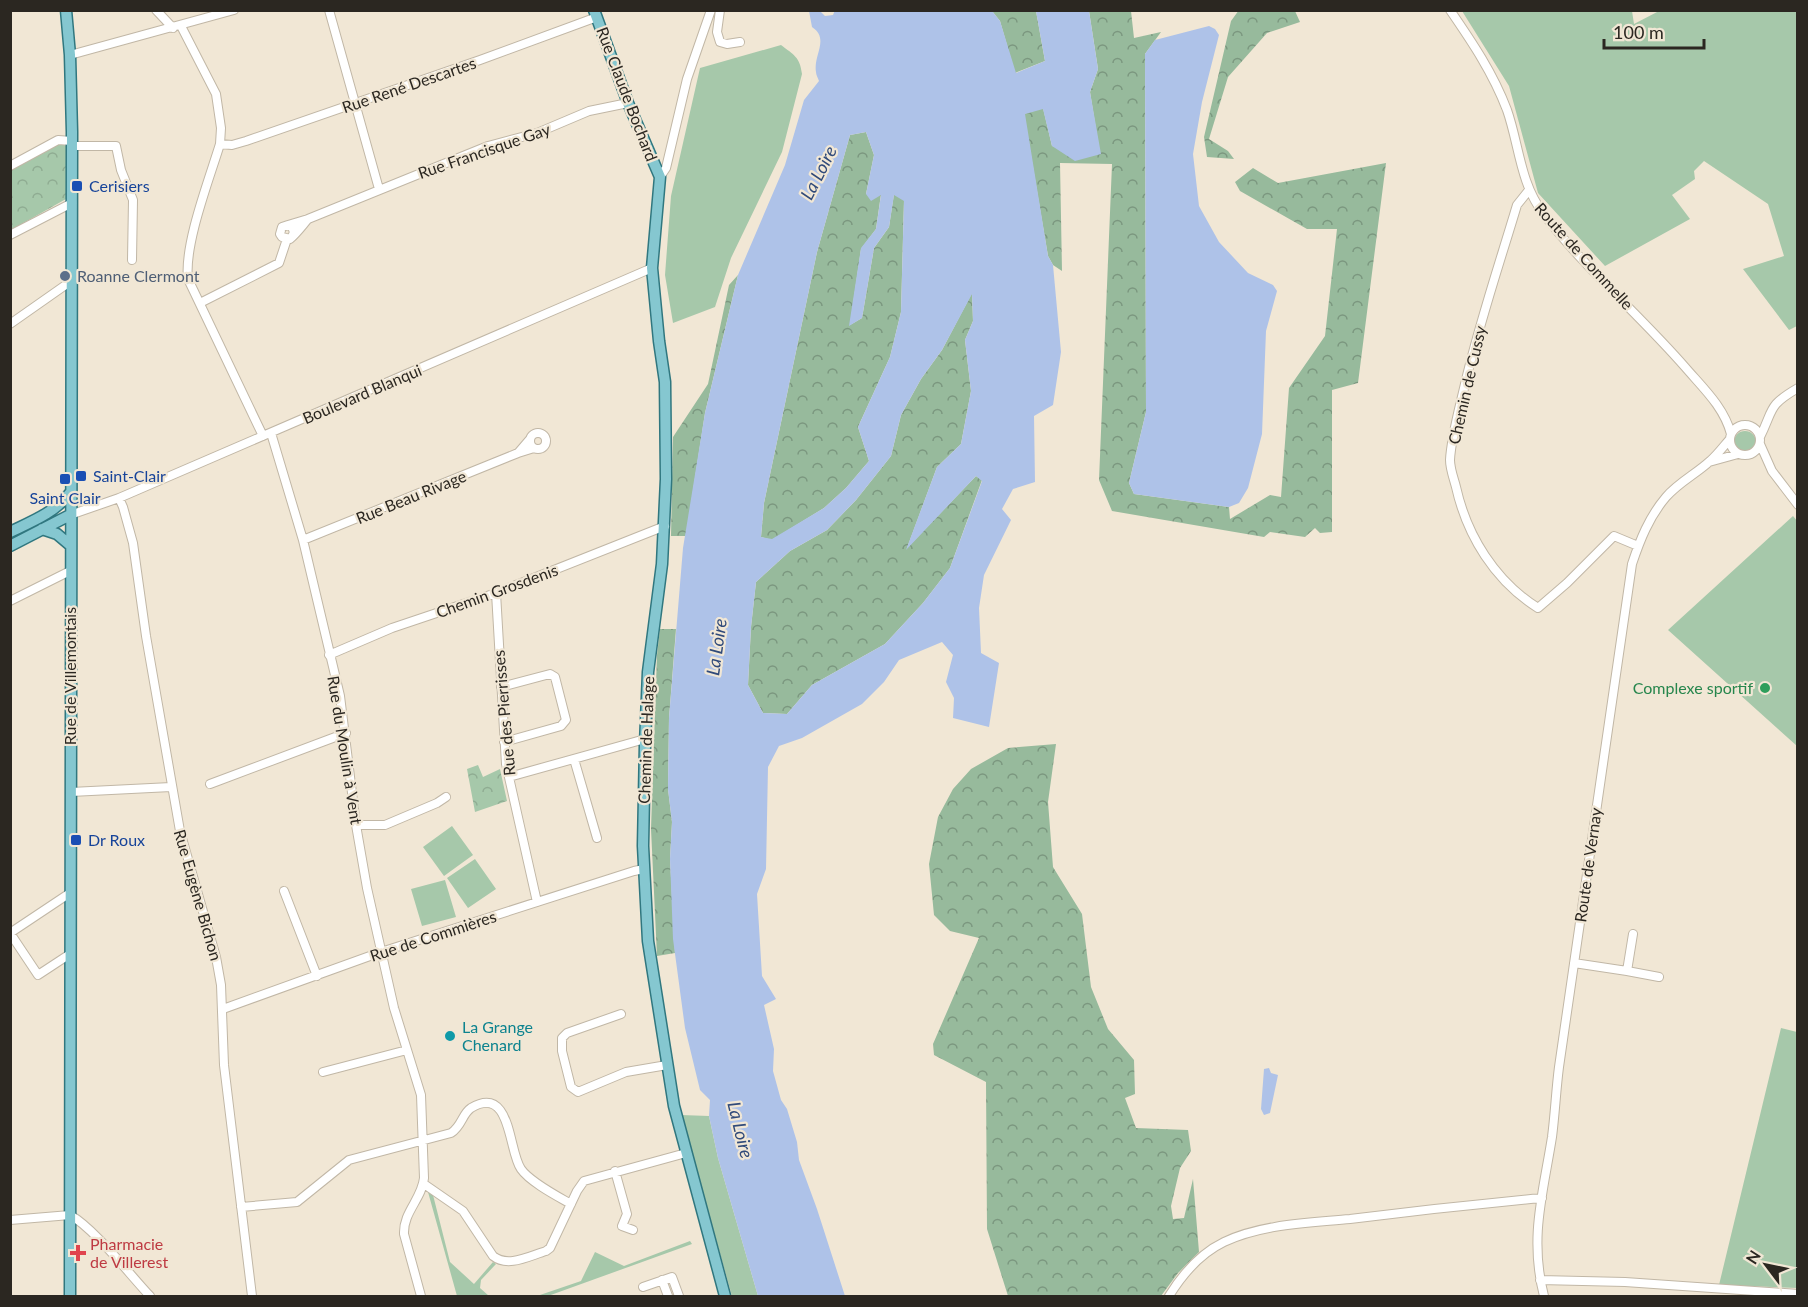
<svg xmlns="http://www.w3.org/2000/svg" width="1808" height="1307" viewBox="0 0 1808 1307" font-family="Lato,sans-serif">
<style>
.green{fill:#a6c8aa}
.forest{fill:url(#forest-crowns)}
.park{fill:url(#park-crowns)}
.water{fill:#aec2e8;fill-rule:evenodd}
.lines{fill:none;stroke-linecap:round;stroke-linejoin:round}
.minor-casing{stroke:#c1b7a6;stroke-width:10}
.major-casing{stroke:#30777f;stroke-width:13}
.minor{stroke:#fff;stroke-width:8}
.major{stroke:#85c7d0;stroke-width:10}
.transit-dot{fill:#1a4fb4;stroke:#f1e7d5;stroke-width:2}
.service-dot{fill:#5c6f8a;stroke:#f1e7d5;stroke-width:2}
.leisure-dot{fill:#2e9e5b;stroke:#f1e7d5;stroke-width:2}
.culture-dot{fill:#0f9aa8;stroke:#f1e7d5;stroke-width:2}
.health-dot{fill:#e0444e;stroke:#f1e7d5;stroke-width:2}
.labels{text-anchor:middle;stroke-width:4.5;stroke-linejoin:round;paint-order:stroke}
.street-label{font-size:16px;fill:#2b2721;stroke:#f1e7d5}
.transit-label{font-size:16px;fill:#164399;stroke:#f1e7d5;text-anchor:start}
.service-label{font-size:16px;fill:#4e5e75;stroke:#f1e7d5;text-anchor:start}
.leisure-label{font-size:16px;fill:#27864d;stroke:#f1e7d5;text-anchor:end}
.culture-label{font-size:16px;fill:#0d838f;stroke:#f1e7d5;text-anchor:start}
.health-label{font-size:16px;fill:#be3a42;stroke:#f1e7d5;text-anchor:start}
.water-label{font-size:18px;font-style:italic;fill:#304a7a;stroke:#f1e7d5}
</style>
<defs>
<pattern id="forest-crowns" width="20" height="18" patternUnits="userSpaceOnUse" patternTransform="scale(1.5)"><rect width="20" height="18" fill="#97ba9c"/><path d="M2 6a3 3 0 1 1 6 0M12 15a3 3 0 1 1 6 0" fill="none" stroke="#7b977f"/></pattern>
<pattern id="park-crowns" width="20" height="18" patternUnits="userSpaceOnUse" patternTransform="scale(1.5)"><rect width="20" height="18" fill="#a6c8aa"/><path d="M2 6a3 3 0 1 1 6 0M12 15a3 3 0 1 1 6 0" fill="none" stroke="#8fac92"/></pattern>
</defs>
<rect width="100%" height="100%" fill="#f1e7d5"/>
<path class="green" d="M1462,11H1632L1634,24L1659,11H1797V326L1789,330L1743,269L1784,256L1768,204L1704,161L1694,171L1695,179L1672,195L1690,219L1605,266L1538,193L1509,86Z
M781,45C794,55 800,57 802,74L782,152L731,258L715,307L673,323L665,275L671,196L700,68Z
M1734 442a11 11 0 1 1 22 0a11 11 0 1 1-22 0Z
M1793,516L1798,522L1797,746L1668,630Z
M452,826L473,855L444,876L423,847Z
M475,859L496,889L468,908L447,878Z
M445,880L456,917L422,926L411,889Z
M1781,1028L1797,1032V1288L1719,1285Z
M681,1115L709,1116L718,1158L758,1296H732Z
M428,1192L433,1195L450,1262L474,1284L493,1262L496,1264L481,1280L480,1288L489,1296H457Z
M690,1241L692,1244L548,1296H537L581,1281L595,1252L624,1266Z"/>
<path class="forest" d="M1239,10L1295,11L1300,22L1267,33L1228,77L1209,139L1228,151L1234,159L1207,157L1204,137L1231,21Z
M992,11H1036L1045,61L1015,73L1000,21Z
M1089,11H1131L1134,38L1161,32L1145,54L1146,412L1129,483L1134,494L1229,507L1230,519L1270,495L1281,497L1289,388L1325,336L1337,229H1307L1240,191L1235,182L1253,168L1278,183L1386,163L1358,383L1332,390V532L1320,533L1315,528L1305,537L1270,532L1264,537L1112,511L1099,480L1112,164L1060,163L1062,271L1053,265L1048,256L1024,114L1043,108L1052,146L1100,154L1090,92L1098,69Z
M866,132L874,155L866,194H881L876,229L861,249L850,325L862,318L874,248L889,227L894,194L904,200L901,312L890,357L858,427L869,461L846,488L824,508L772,540L761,537L764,503L817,252L850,135Z
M738,275L705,413L686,536H671L673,437L708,384L729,285Z
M972,293L973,321L965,340L971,391L961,444L937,467L907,548L976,476L982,480L950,568L923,603L885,644L812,685L787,714L763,713L748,685L751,627L756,582L790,551L827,530L856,500L891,456L901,415L921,379L942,350Z
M660,629H676L669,718L668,789L672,822L670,859L675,953L657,956L651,829L657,655Z
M1056,744L1048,802L1053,867L1082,914L1091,987L1108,1029L1134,1060L1135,1094L1125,1098L1136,1128L1188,1130L1191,1151L1180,1168L1171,1206L1173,1219L1184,1218L1193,1179L1199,1252L1178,1273L1161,1296H1008L987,1229L986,1082L934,1055L933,1044L979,938L950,931L934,915L929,864L938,817L953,789L971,769L1008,748Z"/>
<path class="park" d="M61,142L67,147L66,199L11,230V170Z
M478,765L483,777L500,769L507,801L475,812L467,769Z"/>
<path class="water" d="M835,10L992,11L1000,21L1016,73L1045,61L1036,11H1089L1098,69L1090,92L1101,154L1075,161L1052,146L1043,109L1025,114L1048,256L1053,265L1061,352L1053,405L1034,416L1035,482L1013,489L1002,509L1011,520L984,575L979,608L981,653L999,663L989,727L953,718L954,698L946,682L953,655L942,642L899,660L884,682L862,704L802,738L779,746L768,767L766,869L757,894L762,976L776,999L764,1005L774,1049L773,1071L781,1100L787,1109L797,1142L799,1160L817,1209L845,1296H758L718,1158L709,1116L710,1100L700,1090L685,1028L673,939L670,859L672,822L668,789L669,718L683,548L705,413L738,275L785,165L804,100L819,81C818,78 816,75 816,72C813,55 830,39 812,27L809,11H820L825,16L833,15ZM866,132L874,155L866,194L871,201L881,195L876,229L861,248L849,326L862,318L874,248L889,227L894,195L904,201L901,312L890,357L858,427L869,461L846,488L824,508L772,539L761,537L764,503L817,252L850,135ZM972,294L973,321L965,340L971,391L961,444L937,467L906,550L976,476L982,481L950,568L923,603L885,644L812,685L787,714L763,713L748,685L751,627L756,582L790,551L827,530L856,500L891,456L901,415L921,379L942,350Z
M1209,26L1215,29L1219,35L1202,102L1193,154L1199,206L1219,242L1248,273L1273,285L1277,291L1266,331L1262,434L1248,488L1239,503L1229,507L1134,494L1129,483L1146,412L1145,54L1155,40Z
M1269,1068L1271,1073L1278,1075L1270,1113L1264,1115L1261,1109L1264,1069Z"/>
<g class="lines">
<g class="minor-casing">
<path id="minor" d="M156,10L173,28
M329,10L379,189
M720,10L717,32L720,42L727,44L740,42
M1450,10C1472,42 1493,73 1507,110C1519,144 1520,183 1543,213C1584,268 1639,314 1685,367C1703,388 1724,407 1731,434
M181,26L216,94L221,128L220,144C209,180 184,244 188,279L263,436
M70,55L234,10
M220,144L232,145L246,141L480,60L597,17
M72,146H116L121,170L133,200L132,260
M10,166L58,140L72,141
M660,177L666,168L687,79L711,10
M1529,190L1517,205C1499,265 1479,324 1465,384C1460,406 1451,438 1450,460C1450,469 1454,479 1456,487C1467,536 1495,581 1538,608L1567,583L1614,536L1638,546
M308,219L488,146L537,133L589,111L628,103
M288,225L308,219C302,226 297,233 290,239L282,237L280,234L282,227L288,225L292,227L294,232L292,237
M10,235L72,203
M200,303L279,263L287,239
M10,324L67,284L72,283
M1730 440a15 15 0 1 1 30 0a15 15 0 1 1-30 0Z
M271,433L303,540L340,696L356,825L367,888L394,1008L421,1095L424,1178C422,1199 403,1212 404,1234L421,1296
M530 441a8 8 0 1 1 16 0a8 8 0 1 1-16 0Z
M1760,437C1774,409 1767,406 1798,388
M530,439L518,453L534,448
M1760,444L1772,471L1798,505
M1709,462L1738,454
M119,498L123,507L133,543L146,636L180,831L216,957L221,985L224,1065L252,1296
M70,515L119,498L652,268
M303,540L518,453
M496,593L506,764L537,902
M10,601L70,571
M329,655L392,628L496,593L665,526
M501,687L550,674L555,677L566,720L561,726L504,742
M574,759L597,838
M509,777L645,739
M210,784L346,733
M71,792L171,787
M356,825H385L437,803L446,797
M284,891L317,976
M10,933L38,975L70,954
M10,933L70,893
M1574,963L1627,971L1633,934
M1627,971L1659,977
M223,1009L381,952L634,871L644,869
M621,1014L567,1033L562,1038V1051L571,1087L578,1092L626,1072L667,1065
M323,1072L407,1050
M615,1171L627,1214L622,1226L633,1230
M424,1184L463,1211L493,1256C508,1268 529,1256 546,1251L550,1248L577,1191L584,1181L686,1153
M241,1207L297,1202L349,1160L451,1133C462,1126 462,1114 471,1108C512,1084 508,1151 521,1169C530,1182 557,1196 571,1204
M10,1220L70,1215C94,1228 130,1275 150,1296
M662,1280L668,1296
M1540,1280L1625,1282L1798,1294
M643,1287L672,1277L679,1296
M1169,1296C1182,1275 1201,1253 1224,1242C1262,1224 1309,1223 1350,1219C1414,1211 1478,1204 1542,1198
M1544,1296C1529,1238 1543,1194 1552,1137C1555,1114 1556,1090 1559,1067L1632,564C1640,540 1649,517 1666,497C1679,482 1696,474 1710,461C1717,455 1723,447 1729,440"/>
</g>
<g class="major-casing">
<path id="major" d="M66,10L70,55L72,132L70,1296
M594,10L628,103L660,177L652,268L659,341L665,382L666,479L662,564L648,672L645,744L643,846L648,941L674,1106L725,1296
M42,529L57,534L70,545
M10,532C33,521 54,513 70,493
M10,546L70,515"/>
</g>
<use href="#minor" class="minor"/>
<use href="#major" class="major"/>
</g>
<g class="transit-dot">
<rect x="71" y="180" width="12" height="12" rx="3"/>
<rect x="75" y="470" width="12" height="12" rx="3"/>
<rect x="59" y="473" width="12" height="12" rx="3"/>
<rect x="70" y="834" width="12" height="12" rx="3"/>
</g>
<circle class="service-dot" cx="65" cy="276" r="6"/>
<circle class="leisure-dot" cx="1765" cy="688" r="6"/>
<circle class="culture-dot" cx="450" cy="1036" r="6"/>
<path class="health-dot" d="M75 1244h6v6h6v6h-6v6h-6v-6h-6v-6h6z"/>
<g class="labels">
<g class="street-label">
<text transform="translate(409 85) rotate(-19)" y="6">Rue René Descartes</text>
<text transform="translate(627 94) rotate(69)" y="6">Rue Claude Bochard</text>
<text transform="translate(484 151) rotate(-19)" y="6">Rue Francisque Gay</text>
<text transform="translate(1584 256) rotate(48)" y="6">Route de Commelle</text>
<text transform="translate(1467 385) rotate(-77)" y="6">Chemin de Cussy</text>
<text transform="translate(362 394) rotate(-23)" y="6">Boulevard Blanqui</text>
<text transform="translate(411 497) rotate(-22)" y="6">Rue Beau Rivage</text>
<text transform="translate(497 591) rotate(-20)" y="6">Chemin Grosdenis</text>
<text transform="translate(70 676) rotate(-90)" y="6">Rue de Villemontais</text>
<text transform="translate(504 713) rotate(-95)" y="6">Rue des Pierrisses</text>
<text transform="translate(646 740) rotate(-88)" y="6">Chemin de Halage</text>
<text transform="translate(345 750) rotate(81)" y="6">Rue du Moulin à Vent</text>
<text transform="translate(1588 865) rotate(-82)" y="6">Route de Vernay</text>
<text transform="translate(198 895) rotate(74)" y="6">Rue Eugène Bichon</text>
<text transform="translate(433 936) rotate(-18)" y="6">Rue de Commières</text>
</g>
<g class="transit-label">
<text x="89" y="192">Cerisiers</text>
<text x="93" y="482">Saint-Clair</text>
<text x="65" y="504" text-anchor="middle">Saint Clair</text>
<text x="88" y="846">Dr Roux</text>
</g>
<g class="service-label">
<text x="77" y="282">Roanne Clermont</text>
</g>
<g class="leisure-label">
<text x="1753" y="694">Complexe sportif</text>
</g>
<g class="culture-label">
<text x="462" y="1033">La Grange<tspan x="462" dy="18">Chenard</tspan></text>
</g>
<g class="health-label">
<text x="90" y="1250">Pharmacie<tspan x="90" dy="18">de Villerest</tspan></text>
</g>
<g class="water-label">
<text transform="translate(819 173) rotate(-63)" y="6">La Loire</text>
<text transform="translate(717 647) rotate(-82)" y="6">La Loire</text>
<text transform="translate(740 1130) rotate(76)" y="6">La Loire</text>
</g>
</g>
<rect width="1808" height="1307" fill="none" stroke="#2b2721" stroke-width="24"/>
<g transform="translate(1766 1265) rotate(302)" stroke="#f1e7d5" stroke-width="4.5" paint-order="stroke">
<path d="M0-4.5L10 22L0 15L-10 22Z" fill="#2b2721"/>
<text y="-9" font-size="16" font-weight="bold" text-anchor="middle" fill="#2b2721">N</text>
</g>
<path d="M1604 39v9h100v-9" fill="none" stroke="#2b2721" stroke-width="3"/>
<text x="1613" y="39" font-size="18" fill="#2b2721" stroke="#f1e7d5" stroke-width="4.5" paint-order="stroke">100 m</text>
</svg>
